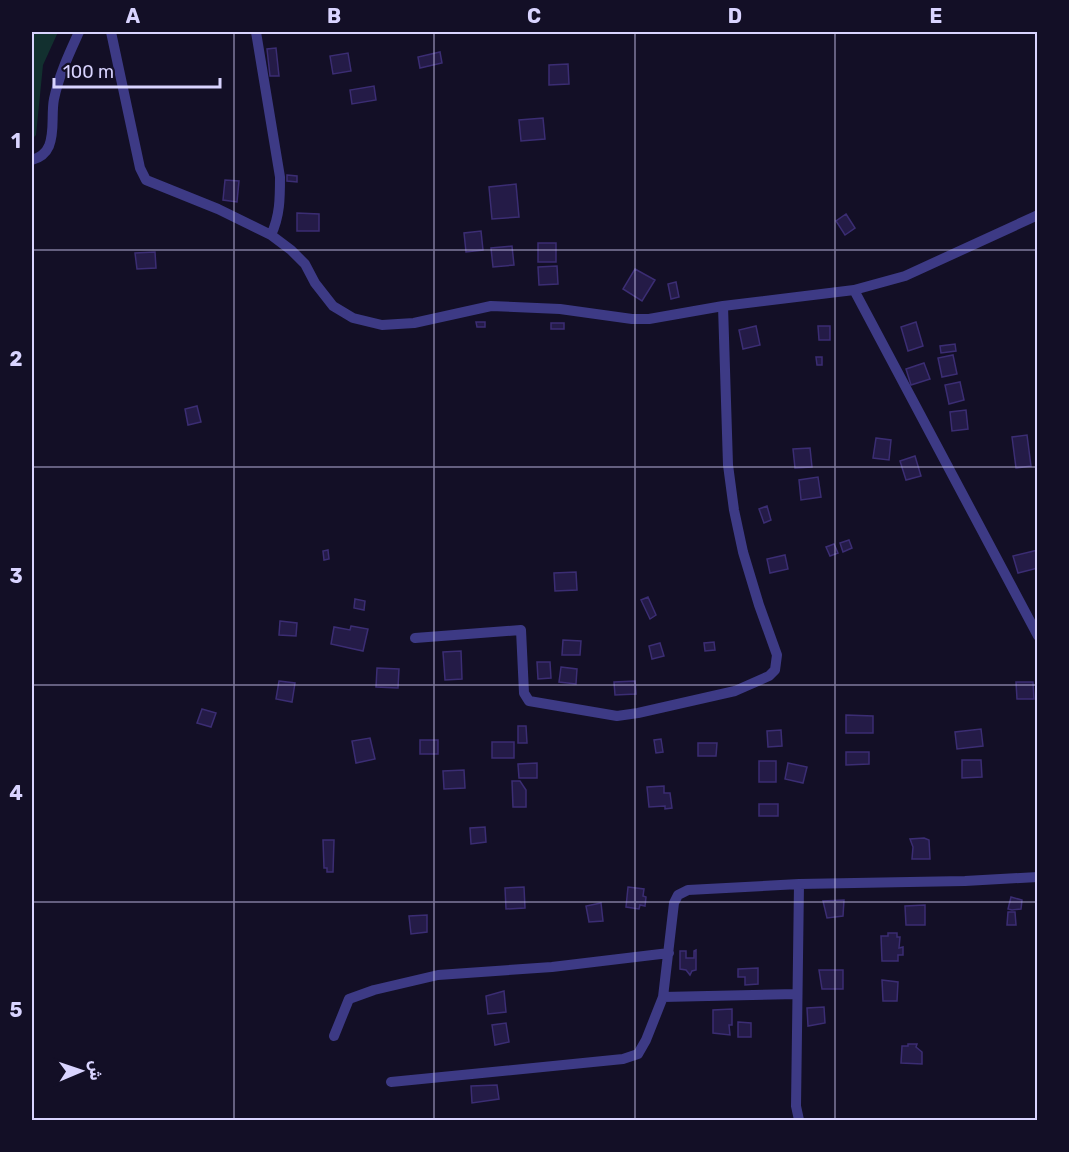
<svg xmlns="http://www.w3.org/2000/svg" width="1069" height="1152" viewBox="0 0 1069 1152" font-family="Rubik,'Noto Naskh Arabic',sans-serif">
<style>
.green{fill:#12302f}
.building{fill:#241b47;stroke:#3b2d73;stroke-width:1.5}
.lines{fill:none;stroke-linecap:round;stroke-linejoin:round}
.minor{stroke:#3d3a85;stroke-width:10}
.grid{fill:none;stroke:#d9d4ff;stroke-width:1.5;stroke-opacity:0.55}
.neatline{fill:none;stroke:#d9d4ff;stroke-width:2}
.grid-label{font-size:20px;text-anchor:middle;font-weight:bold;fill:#d9d4ff}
</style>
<rect width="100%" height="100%" fill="#130f26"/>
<path class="green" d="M32,32H58L43,65L36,135L32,139Z"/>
<path class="building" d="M276,48L279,76H270L267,49Z
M440,52L442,63L420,68L418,57Z
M348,53L351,71L333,74L330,56Z
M568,64L569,84L549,85V65Z
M374,86L376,100L352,104L350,90Z
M543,118L545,139L521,141L519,120Z
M287,175L297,176V182L287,181Z
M225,180L239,181L237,202L223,200Z
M516,184L519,217L492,219L489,187Z
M297,213L319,214V231H297Z
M846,214L855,228L845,235L836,221Z
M481,231L483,250L466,252L464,233Z
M538,243H556V262H538Z
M512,246L514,265L493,267L491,248Z
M155,252L156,268L137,269L135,253Z
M557,266L558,284L539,285L538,267Z
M635,269L655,280L642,301L623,289Z
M676,282L679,297L671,299L668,284Z
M476,322H485V327H477Z
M916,322L923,346L908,351L901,327Z
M551,323H564V329H551Z
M756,326L760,345L743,349L739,330Z
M818,326H830V340H819Z
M955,344L956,351L941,353L940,346Z
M953,355L957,374L942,377L938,358Z
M816,357H822V365H817Z
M924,363L930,379L911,385L906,369Z
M960,382L964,400L949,404L945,385Z
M197,406L201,422L188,425L185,409Z
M966,410L968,429L952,431L950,412Z
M1027,435L1031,466L1016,468L1012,437Z
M876,438L891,440L889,460L873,458Z
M810,448L812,467L795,468L793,449Z
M915,456L921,476L906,480L900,461Z
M818,477L821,497L801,500L799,480Z
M767,506L771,520L764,523L759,509Z
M849,540L852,548L843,552L840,543Z
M834,544L838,553L830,556L826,547Z
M328,550L329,559L324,560L323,551Z
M1038,550V568L1018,573L1013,556Z
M785,555L788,569L770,573L767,559Z
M576,572L577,590L555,591L554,573Z
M648,597L656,615L650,619L641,600Z
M355,599L365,601L364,610L354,608Z
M280,621L297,623L296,636L279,635Z
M351,626L368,629L363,651L331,644L334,627L350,630Z
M563,640L581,641L580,655H562Z
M714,642L715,650L705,651L704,643Z
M660,643L664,656L652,659L649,646Z
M461,651L462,679L445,680L443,652Z
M537,662H550L551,678L538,679Z
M561,667L577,669L576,684L559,682Z
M377,668L399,669L398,688L376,687Z
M279,681L295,683L292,702L276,699Z
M635,681L636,694L615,695L614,682Z
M1016,682H1033L1034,699H1017Z
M202,709L216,713L211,727L197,723Z
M846,715L873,716V733H846Z
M518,726H526L527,743H518Z
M981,729L983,746L957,749L955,732Z
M781,730L782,746L768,747L767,731Z
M370,738L375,759L356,763L352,741Z
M661,739L663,752L656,753L654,740Z
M420,740H438V754H420Z
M492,742H514V758H492Z
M698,743H717L716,756H698Z
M846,752H869V764L846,765Z
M962,760H981L982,777L962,778Z
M759,761H776V782H759Z
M537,763V778H519L518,764Z
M788,763L807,767L803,783L785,779Z
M464,770L465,788L444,789L443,771Z
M512,781H520L526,790V807H513Z
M664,786V793H670L672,808L665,809V806L649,807L647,787Z
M759,804H778V816H759Z
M485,827L486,842L471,844L470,828Z
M924,838L929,840L930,859H912L913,847L910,839Z
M323,840H334L333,872H327V868H324Z
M524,887L525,908L506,909L505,888Z
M628,887L644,889L643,896L646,897L645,906L640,905L639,909L626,907Z
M1011,897L1022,900L1021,909L1012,910L1008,909Z
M844,900L843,916L827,918L823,901Z
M601,903L603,921L589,922L586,906Z
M925,905V925H906L905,906Z
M1008,912H1015L1016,925H1007Z
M427,915V932L411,934L409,916Z
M888,933H897V937H900L899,948L903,947V955H898V961H882L881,936H888Z
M696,950V970L692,971L690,975L686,970L680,969V951H686V958H694V951Z
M758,968V984L745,985V977H738V969Z
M819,970H843V989H822Z
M882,980L898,982L897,1001H883Z
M504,991L506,1012L488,1014L486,996Z
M824,1007L825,1023L808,1026L807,1008Z
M732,1009V1025H729L730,1035L713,1033V1010Z
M738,1022L751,1023V1037H738Z
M506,1023L509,1042L495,1045L492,1025Z
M908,1044H917L916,1047L922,1052V1064L901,1063L902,1046H908Z
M497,1085L499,1099L472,1103L471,1086Z"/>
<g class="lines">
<path class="minor" d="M111,32L140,168L146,180L218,209L271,235L291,250L305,264L315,283L333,306L353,318L382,325L414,323L491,306L560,309L632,319H649L723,306L854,290L905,276L1038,215
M256,32L280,177C280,198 280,216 271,235
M32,160C39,158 46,153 49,146C55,131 51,114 54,99C59,75 69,54 79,32
M854,290L1038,636
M415,638L521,630L524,693L529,701L617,716L638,713L735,691L769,676L775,670L777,655L759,605L743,552L734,510L728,465L723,306
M799,884L796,1106L799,1120
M663,997L797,994
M334,1036L349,999L374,990L438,975L552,967L669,953
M391,1082L623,1059L638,1054L646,1040L663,997L674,903L678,895L688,890L799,884L965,881L1038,877"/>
</g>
<path class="grid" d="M234,32V1120M434,32V1120M635,32V1120M835,32V1120M32,250H1038M32,467H1038M32,685H1038M32,902H1038"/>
<rect width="1069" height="1152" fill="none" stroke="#130f26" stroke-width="66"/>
<g transform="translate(81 1071) rotate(88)" stroke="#130f26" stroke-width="4.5" paint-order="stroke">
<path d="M0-4.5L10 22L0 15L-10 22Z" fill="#d9d4ff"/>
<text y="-9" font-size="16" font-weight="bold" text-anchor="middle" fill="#d9d4ff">ش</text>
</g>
<path d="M54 78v9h166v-9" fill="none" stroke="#d9d4ff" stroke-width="3"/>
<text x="63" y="78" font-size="18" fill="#d9d4ff" stroke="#130f26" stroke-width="4.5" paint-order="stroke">100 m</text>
<rect x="33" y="33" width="1003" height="1086" class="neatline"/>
<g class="grid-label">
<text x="133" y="23">A</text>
<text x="334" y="23">B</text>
<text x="534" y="23">C</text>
<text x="735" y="23">D</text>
<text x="936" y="23">E</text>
<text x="16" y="148">1</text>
<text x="16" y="366">2</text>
<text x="16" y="583">3</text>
<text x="16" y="800">4</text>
<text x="16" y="1017">5</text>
</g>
</svg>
